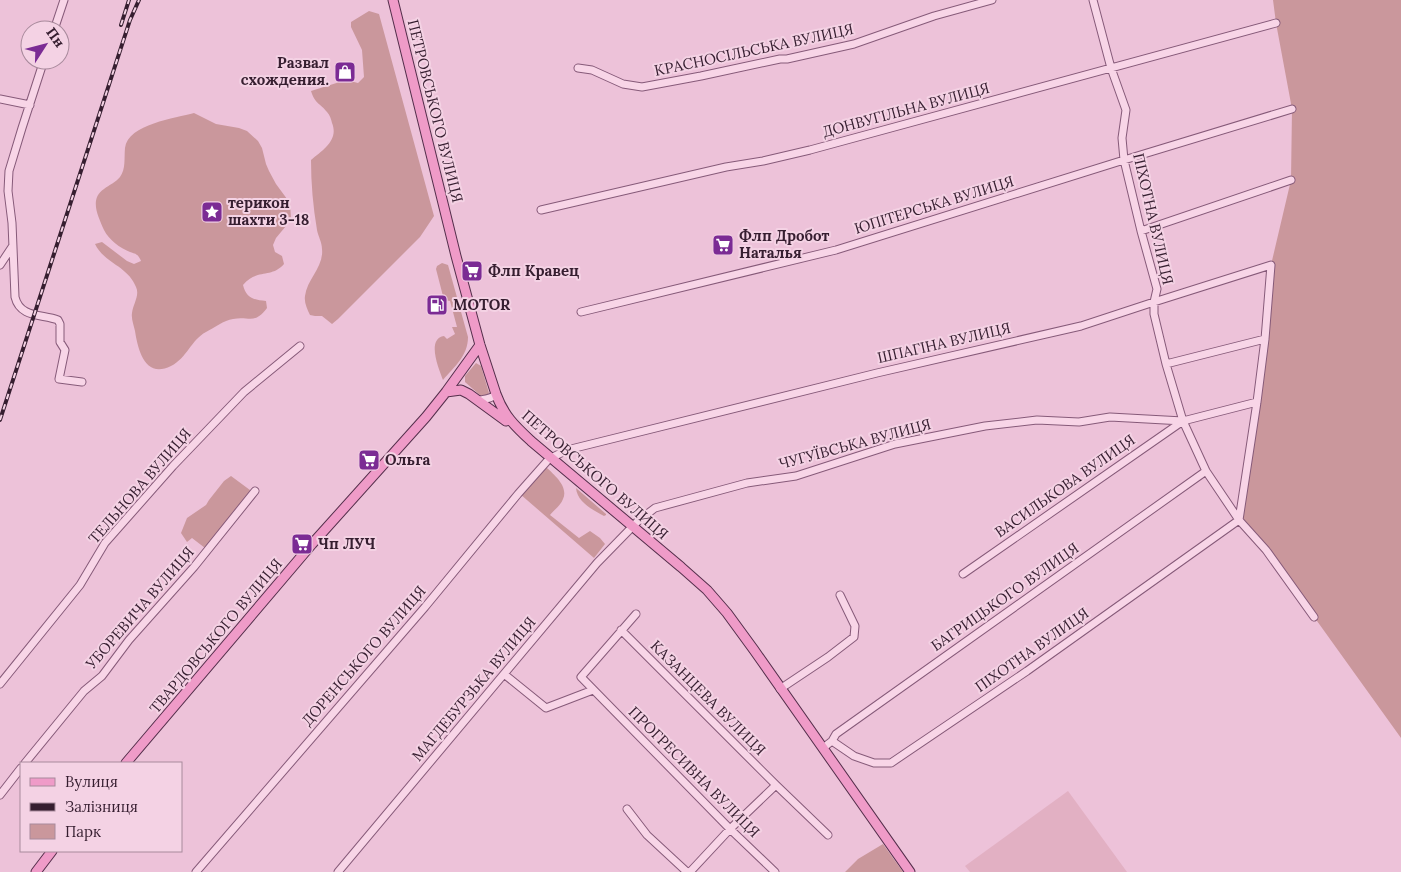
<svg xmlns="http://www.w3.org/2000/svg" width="1401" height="872" viewBox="0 0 1401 872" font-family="Lora,serif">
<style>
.farmland{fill:#e2b0c3}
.green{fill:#ca979c}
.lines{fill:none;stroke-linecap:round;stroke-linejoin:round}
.minor-casing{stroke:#865a79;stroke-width:9}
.major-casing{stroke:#542e4b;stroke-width:11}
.minor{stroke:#f8d5e7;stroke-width:7}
.major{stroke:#ef9bc8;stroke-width:9}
.rail-casing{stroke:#361e30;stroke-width:4}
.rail{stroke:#f4d2e4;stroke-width:2;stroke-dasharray:5.5;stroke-linecap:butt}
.labels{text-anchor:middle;stroke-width:4;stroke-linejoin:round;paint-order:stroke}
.street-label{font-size:15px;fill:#361e30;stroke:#f4d2e4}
.poi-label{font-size:15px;font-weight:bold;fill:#361e30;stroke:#f4d2e4;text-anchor:start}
</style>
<rect width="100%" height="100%" fill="#edc2d9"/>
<path class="farmland" d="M1068,791L1127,872H970L965,866Z"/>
<path class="green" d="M1273,0H1401V738L1266,550L1239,520L1271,265L1291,180L1292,109L1276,23Z
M369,11L379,14L434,216L420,237L338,319L332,324L322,316H315L310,315C307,309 304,302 305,296C307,279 324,267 322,249C322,242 318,236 317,230C313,207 311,183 311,160C323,150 339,140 332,123C331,119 330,115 327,112C320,103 315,104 311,91L346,80L358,83L364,77L362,50L351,27V22Z
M194,113L216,124L239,128L247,131L258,141L262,148L266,164L269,171L276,184L290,203L291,219L286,226L276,238L273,245L275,252L282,256L284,264C271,279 257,268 243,285C246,298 254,300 266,301L267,308C254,325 250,316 233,319C224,320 214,328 206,332C191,340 187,358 171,366C145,379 138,350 135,331C134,326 131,319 132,313C133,304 140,295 136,287C128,266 104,263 95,244L102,242L127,261L134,264L141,261C141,260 138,255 137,255C135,253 132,253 130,252C120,248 109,240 104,230C98,216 89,199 104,189C109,185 116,182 120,177C126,169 124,158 125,148C128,124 176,118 194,113Z
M442,263L448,265L468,337C468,356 454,367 443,380C439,369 426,339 444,336L447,339L455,334L452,327H457L450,301L444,300L436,269L437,266Z
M476,363L481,366L489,393L485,397L481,396L465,382V376Z
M545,466C553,474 569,486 563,499C561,505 554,510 550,515L579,538L590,531L600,538L605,544L594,558L520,494Z
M231,476L254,493L205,548L192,538L187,542L181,533L187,518L206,505L209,500L224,481Z
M576,488L606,514V515L604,516C593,510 577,502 576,488Z
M883,844L903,872H845L858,859Z"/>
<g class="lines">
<g class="minor-casing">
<path id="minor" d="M1093,0L1111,68L1126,110L1122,138L1124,160L1141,231L1157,289L1154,302V314L1166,364L1183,421L1206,471L1239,520L1266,550L1314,617
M54,30L64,0
M44,60L22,128L9,171L8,191L12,223L15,297C20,318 42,314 58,320L60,324V342L65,350L59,379L82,382
M578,68L592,70L623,84L642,87L701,76L780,59H787L854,44L934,16L992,0
M0,99L30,105
M541,210L726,167L763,161L810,150L1276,23
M1141,231L1291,180
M0,265L12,247
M581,312L836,250L1124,160L1292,109
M1166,364L1265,339
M479,400C486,399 491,399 496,394
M963,574L1183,421
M636,614L581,677L730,829L775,872
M621,630L776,785L828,835
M504,674L546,708L593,690
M0,684L80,585L105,543L173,466L244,392L300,346
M780,689L828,657L854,637L855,626L840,595
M823,748L832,741L836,734L1206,471
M25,763L84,691L102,676L129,640L194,567L255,491
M0,795L21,768
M627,809L647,835L687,872
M196,872L425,607L518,494L549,459L567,450L877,373L1081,326L1154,302L1271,265L1265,339L1257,402L1239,520L1027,671L891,763H874L854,756L832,741
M338,872L597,563L638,521L655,508L747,483L796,476L895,444L985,426L1037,420L1079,422L1110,417L1183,421L1257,402
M690,872L730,829L776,785"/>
</g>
<g class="major-casing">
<path id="major" d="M393,0L456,256L480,345L496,394C504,416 515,426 531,441L681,567L707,590L727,613L754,650L910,872
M446,392L461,390L469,394L506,421
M126,763L312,544L426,417L446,392L480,345
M36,872L52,851"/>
</g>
<use href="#minor" class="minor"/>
<use href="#major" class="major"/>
<g class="rail-casing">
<path id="rail" d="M121,25L129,0
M0,420L130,20L139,0"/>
</g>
<use href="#rail" class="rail"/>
</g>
<defs>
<g id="shop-square" transform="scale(1.125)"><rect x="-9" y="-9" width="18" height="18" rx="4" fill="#7b2b94" stroke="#f4d2e4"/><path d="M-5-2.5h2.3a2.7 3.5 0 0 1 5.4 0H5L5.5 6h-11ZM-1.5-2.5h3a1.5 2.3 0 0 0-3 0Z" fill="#fff"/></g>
<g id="sight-square" transform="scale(1.125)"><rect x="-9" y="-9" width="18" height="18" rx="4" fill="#7b2b94" stroke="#f4d2e4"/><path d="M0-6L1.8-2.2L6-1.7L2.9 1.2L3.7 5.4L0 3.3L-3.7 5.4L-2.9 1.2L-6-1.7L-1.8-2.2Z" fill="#fff"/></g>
<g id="supermarket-square" transform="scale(1.125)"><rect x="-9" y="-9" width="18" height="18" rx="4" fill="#7b2b94" stroke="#f4d2e4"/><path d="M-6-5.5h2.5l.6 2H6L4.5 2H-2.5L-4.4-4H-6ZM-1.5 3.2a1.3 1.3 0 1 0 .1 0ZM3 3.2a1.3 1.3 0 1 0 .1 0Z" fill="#fff"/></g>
<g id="fuel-square" transform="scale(1.125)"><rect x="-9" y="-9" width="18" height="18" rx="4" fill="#7b2b94" stroke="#f4d2e4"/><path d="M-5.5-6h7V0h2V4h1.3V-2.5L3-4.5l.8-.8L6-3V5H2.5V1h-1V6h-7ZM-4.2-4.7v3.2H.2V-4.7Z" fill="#fff"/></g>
</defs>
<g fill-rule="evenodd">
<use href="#shop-square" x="345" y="72"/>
<use href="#sight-square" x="212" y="212"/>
<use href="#supermarket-square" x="723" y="245"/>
<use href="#supermarket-square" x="472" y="271"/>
<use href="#fuel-square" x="437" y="305"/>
<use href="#supermarket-square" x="369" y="460"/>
<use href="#supermarket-square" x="302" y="544"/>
</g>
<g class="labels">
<g class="street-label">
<text transform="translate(754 50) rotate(-12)" y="5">КРАСНОСІЛЬСЬКА ВУЛИЦЯ</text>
<text transform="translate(906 110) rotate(-15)" y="5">ДОНВУГІЛЬНА ВУЛИЦЯ</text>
<text transform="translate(435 111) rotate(76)" y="5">ПЕТРОВСЬКОГО ВУЛИЦЯ</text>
<text transform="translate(934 205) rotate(-17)" y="5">ЮПІТЕРСЬКА ВУЛИЦЯ</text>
<text transform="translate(1153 219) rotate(77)" y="5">ПІХОТНА ВУЛИЦЯ</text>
<text transform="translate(944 343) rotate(-13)" y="5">ШПАГІНА ВУЛИЦЯ</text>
<text transform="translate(855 444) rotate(-15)" y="5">ЧУГУЇВСЬКА ВУЛИЦЯ</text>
<text transform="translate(595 475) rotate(41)" y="5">ПЕТРОВСЬКОГО ВУЛИЦЯ</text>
<text transform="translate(140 486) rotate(-49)" y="5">ТЕЛЬНОВА ВУЛИЦЯ</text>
<text transform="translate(1065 486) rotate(-35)" y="5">ВАСИЛЬКОВА ВУЛИЦЯ</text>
<text transform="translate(1005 597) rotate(-35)" y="5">БАГРИЦЬКОГО ВУЛИЦЯ</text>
<text transform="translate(140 608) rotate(-49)" y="5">УБОРЕВИЧА ВУЛИЦЯ</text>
<text transform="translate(216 636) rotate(-50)" y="5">ТВАРДОВСЬКОГО ВУЛИЦЯ</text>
<text transform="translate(1032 650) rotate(-35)" y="5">ПІХОТНА ВУЛИЦЯ</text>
<text transform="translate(364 656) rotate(-49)" y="5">ДОРЕНСЬКОГО ВУЛИЦЯ</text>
<text transform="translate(474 689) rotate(-50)" y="5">МАГДЕБУРЗЬКА ВУЛИЦЯ</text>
<text transform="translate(708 698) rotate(45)" y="5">КАЗАНЦЕВА ВУЛИЦЯ</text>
<text transform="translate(694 772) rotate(45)" y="5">ПРОГРЕСИВНА ВУЛИЦЯ</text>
</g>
<g class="poi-label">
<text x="329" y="68" text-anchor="end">Развал<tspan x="329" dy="17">схождения.</tspan></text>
<text x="228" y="208">терикон<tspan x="228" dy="17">шахти 3-18</tspan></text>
<text x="739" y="241">Флп Дробот<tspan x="739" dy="17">Наталья</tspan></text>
<text x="488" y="276">Флп Кравец</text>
<text x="453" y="310">MOTOR</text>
<text x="385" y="465">Ольга</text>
<text x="318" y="549">Чп ЛУЧ</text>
</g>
</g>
<rect x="20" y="762" width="162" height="90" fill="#f4d2e4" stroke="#a88a9c"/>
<rect x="30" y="778" width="25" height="8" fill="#ef9bc8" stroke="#a88a9c"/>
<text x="65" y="787" font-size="15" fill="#361e30">Вулиця</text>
<rect x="30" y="803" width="25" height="8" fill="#361e30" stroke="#a88a9c"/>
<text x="65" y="812" font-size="15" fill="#361e30">Залізниця</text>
<rect x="30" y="824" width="25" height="15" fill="#ca979c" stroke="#a88a9c"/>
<text x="65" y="837" font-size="15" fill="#361e30">Парк</text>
<g transform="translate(45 45) rotate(54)"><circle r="24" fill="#f4d2e4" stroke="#a88a9c"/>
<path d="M0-4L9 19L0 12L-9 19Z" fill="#7b2b94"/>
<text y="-8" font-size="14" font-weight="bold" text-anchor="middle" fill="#361e30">Пн</text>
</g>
</svg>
